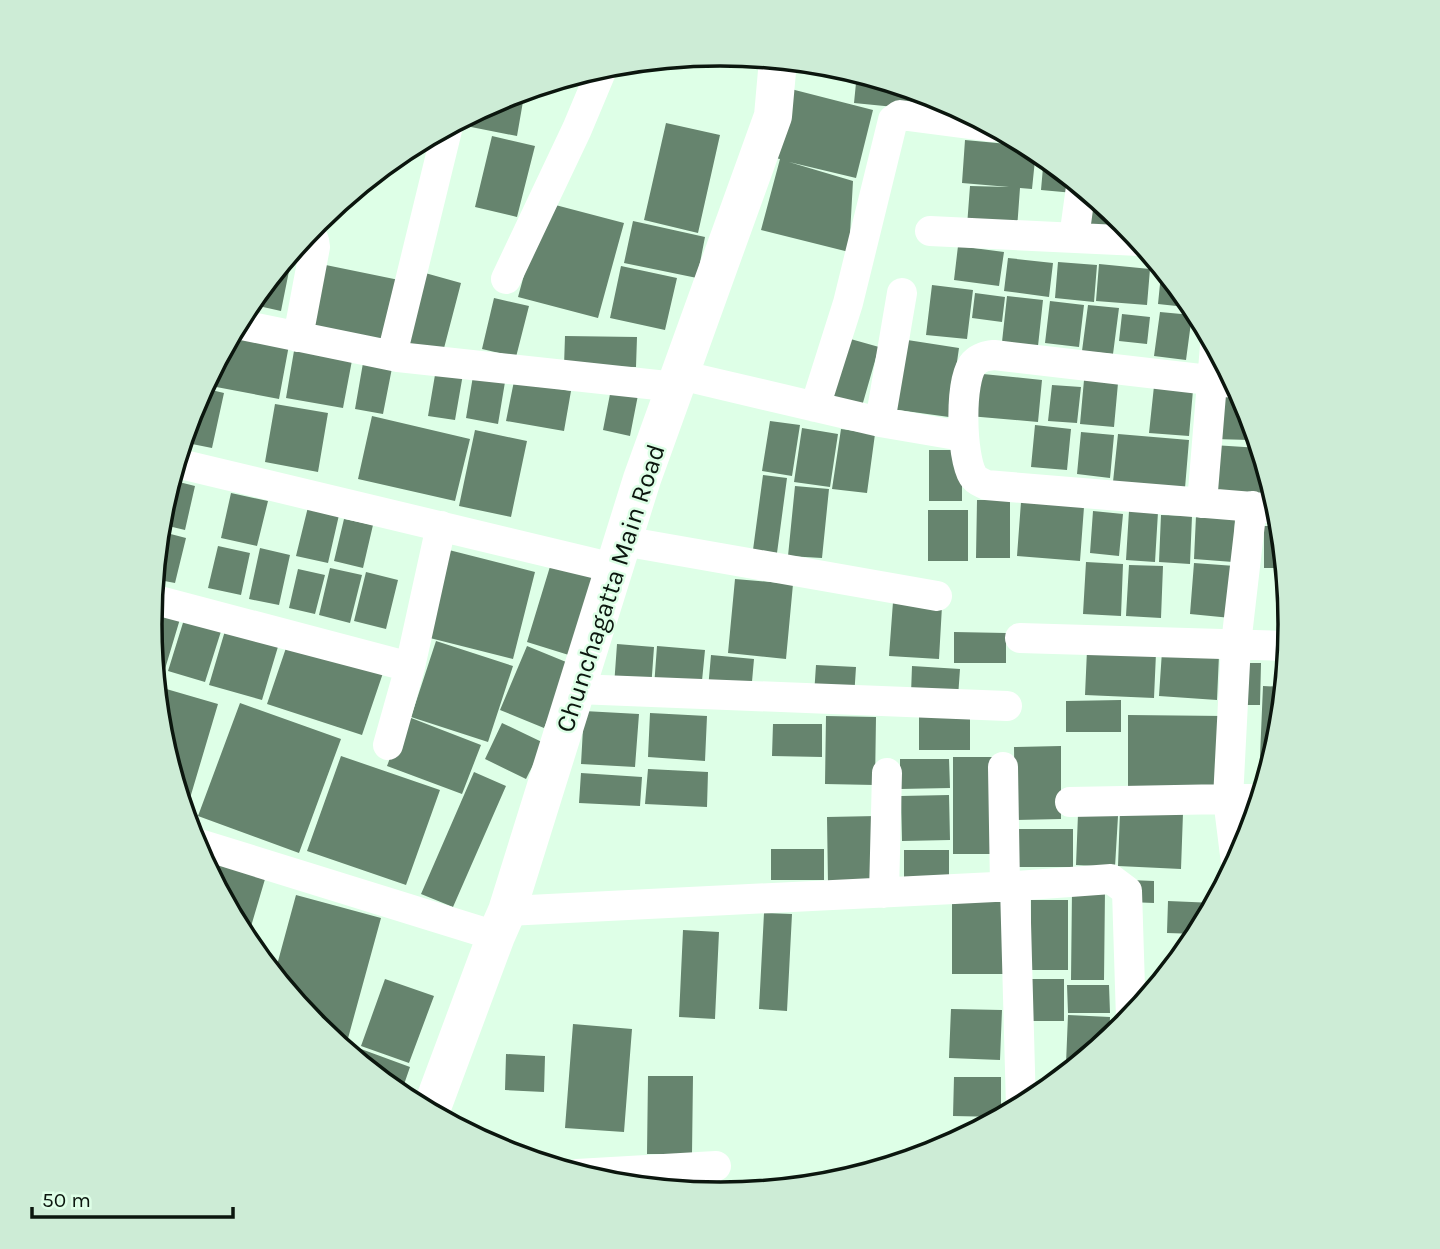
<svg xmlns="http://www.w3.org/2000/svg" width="1440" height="1249" viewBox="0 0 1440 1249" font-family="Karla,sans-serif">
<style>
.building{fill:#66846e}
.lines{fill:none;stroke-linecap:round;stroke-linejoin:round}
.minor{stroke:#fff;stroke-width:30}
.tertiary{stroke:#fff;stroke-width:38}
.labels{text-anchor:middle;stroke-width:5;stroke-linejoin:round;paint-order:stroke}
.street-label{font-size:26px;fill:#0b160e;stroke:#deffe7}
.rim{fill:none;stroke:#0b160e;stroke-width:3.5}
</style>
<rect width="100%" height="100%" fill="#deffe7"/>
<path class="building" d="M857,73L927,94L925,110L854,103Z
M787,88L873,110L856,178L789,162L853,181L849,252L761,230L780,159L770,157Z
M525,90L517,136L471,127L474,113L502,98Z
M929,95L939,98L964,111L928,108Z
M666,123L720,135L698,233L644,220Z
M492,136L535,146L517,217L475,207Z
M965,140L1028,146L1036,150L1032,189L1020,188L1017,229L967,226L970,186L1009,187L962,183Z
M1044,156L1075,182L1074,193L1041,190Z
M1090,200L1098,201L1124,222L1136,236L1088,233Z
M544,202L624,223L598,318L518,297Z
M633,221L705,237L697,278L624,263Z
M958,246L1004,252L999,286L954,280Z
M293,251L281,311L249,304Z
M1008,258L1053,263L1049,297L1004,291Z
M1058,262L1097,265L1094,302L1055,298Z
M316,263L399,280L385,342L303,325Z
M1099,264L1150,269L1147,305L1096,301Z
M621,266L677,278L665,330L610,318Z
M418,271L461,283L443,352L399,341Z
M1161,274L1167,275L1195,308L1158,304Z
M932,285L973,290L967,339L926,335Z
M975,293L1005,297L1002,322L972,318Z
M1007,296L1043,300L1038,346L1002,342Z
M494,298L529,306L516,357L482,349Z
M1050,301L1084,305L1079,347L1045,343Z
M1088,305L1119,308L1113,354L1082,351Z
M1160,312L1192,315L1186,360L1154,356Z
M1122,314L1150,317L1147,344L1119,341Z
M232,334L289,345L279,399L211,386L215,365Z
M565,336L637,337L636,367L564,366Z
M847,338L879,347L860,413L827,404Z
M901,339L959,348L949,417L891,409Z
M295,345L353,355L343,408L286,398Z
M363,363L392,368L383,414L355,409Z
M436,369L463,374L455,420L428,416Z
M973,373L1042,380L1038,422L969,416Z
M473,376L505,382L498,424L466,418Z
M1084,380L1118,383L1114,427L1080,424Z
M514,381L571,391L564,431L506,421Z
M1052,385L1081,387L1077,423L1048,421Z
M1154,386L1193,390L1189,436L1149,433Z
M203,388L224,393L212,448L182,442L193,406Z
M611,389L638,395L630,436L603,430Z
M1217,394L1241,395L1251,419L1250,440L1214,439Z
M275,404L328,413L318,472L265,462Z
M372,416L470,439L455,501L358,479Z
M770,421L800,425L792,476L762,471Z
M1035,425L1071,429L1067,470L1031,467Z
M802,428L838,434L830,487L794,482Z
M841,429L875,434L867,493L832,489Z
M475,430L527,441L511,517L459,506Z
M1081,432L1114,435L1110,478L1077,474Z
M1118,434L1189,440L1185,488L1113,482Z
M1213,445L1260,448L1272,489V496L1210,492Z
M929,450H962V501H929Z
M763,475L787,478L777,553L753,550Z
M171,480L195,486L185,530L160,524Z
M795,486L829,489L822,558L788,556Z
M231,493L268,501L257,546L221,538Z
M977,500H1010V558H976Z
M1021,502L1084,507L1080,561L1017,556Z
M308,507L339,515L328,563L296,556Z
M928,510H968V561H928Z
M1093,511L1123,514L1119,556L1090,553Z
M1129,511L1158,512L1155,562L1126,560Z
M1161,515L1192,516L1190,564L1159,562Z
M1196,516L1235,518L1233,562L1194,559Z
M344,519L373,525L363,568L334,561Z
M1264,526H1281L1285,568H1264Z
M159,531L186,538L175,583L154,579Z
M218,546L250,553L241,595L208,588Z
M260,548L290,555L279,605L249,599Z
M445,549L535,572L513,659L422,636Z
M552,560L597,573L572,656L527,642Z
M1086,562L1123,564L1121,616L1083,614Z
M1194,563L1235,566L1231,618L1190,614Z
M1129,565L1163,566L1161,618L1126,616Z
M330,568L362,575L350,623L319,615Z
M298,569L325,575L315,614L289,608Z
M366,572L398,580L386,629L354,621Z
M735,579L793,584L786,659L728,653Z
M893,602L942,606L939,659L889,656Z
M151,610L180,619L165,669L154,666L150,624Z
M186,613L223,625L205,682L168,671Z
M227,624L280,640L262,700L209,685Z
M954,632L1006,633V663H954Z
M436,641L513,666L488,742L411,717Z
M288,642L383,673L362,735L267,704Z
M617,644L654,647L651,689L614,686Z
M527,646L571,664L544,728L500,710Z
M657,646L705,650L701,691L654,687Z
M1087,650L1156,653L1154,698L1085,695Z
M1162,651L1219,655L1217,700L1159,696Z
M711,655L754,659L751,693L708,689Z
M1239,663H1261L1260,705H1238Z
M816,665L856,667L854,698L814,695Z
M912,666L960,669L958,697L911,694Z
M156,686L218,704L185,815L161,735Z
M1263,686L1284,687L1279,736L1266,781L1259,780Z
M1121,700V732H1066V701Z
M240,703L341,739L299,853L198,816Z
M584,711L639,714L635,767L581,764Z
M650,713L707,716L705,761L648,757Z
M1128,715L1225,716V788L1128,787Z
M406,716L481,745L462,794L387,766Z
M826,716L876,717L875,785L825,784Z
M919,716H970V750H919Z
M502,723L544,743L526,779L485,759Z
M773,724H822V757L772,756Z
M1061,746V819L1015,820L1014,747Z
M341,756L440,790L406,885L307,851Z
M953,757H993V854H953Z
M900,759H949L950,788L900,789Z
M648,769L708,772L707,807L645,804Z
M474,772L506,786L453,907L421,894Z
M581,773L642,777L640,806L579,803Z
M949,795L950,840L902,841L901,796Z
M1242,805H1258L1247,843Z
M1120,811L1183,813L1181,869L1118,866Z
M1078,814L1118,816L1115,867L1076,865Z
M877,816V883L828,884L827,817Z
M1019,829H1073V867H1019Z
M197,849L268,869L247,940H245Z
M771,849H824V880H771Z
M904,850H949V881H904Z
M1130,880L1154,881V903L1129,902Z
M1072,890H1105L1104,980H1071Z
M296,895L381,918L347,1042L327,1036L316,1027L274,976Z
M1006,899V974H952V900Z
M1031,900H1068V970H1031Z
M1168,901L1215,903L1198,934L1167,933Z
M764,913L792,914L787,1011L759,1009Z
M683,930L719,932L715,1019L679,1017Z
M385,979L434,996L409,1063L361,1046Z
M1029,979H1064V1021H1029Z
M1067,985H1109L1110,1013H1068Z
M951,1009L1002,1010L1000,1060L949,1058Z
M1068,1015L1110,1017L1109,1040L1079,1064H1066Z
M573,1024L632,1029L624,1132L565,1128Z
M361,1049L410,1067L400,1096L357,1060Z
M506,1054L545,1056L544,1092L505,1090Z
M648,1076H693L692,1154H647Z
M954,1077H1001V1117L953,1116Z
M673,1178L674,1190L637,1187V1179Z
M680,1178L720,1180L719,1195L679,1191Z"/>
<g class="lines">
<path class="minor" d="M930,231L1139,241
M1074,238L1081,187
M506,279L577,129L603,67
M237,324L398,357L676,387
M298,337L315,247L314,240L307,233
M392,355L448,126
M680,375L880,422L962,436
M1235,383L994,355C986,356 980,357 974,363C959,379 961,457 973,476C976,481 981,482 986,485L1278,509
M815,407L848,303L893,120L900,115L992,127
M880,422L902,293
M176,463L614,568
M1202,503L1215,346
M623,541L937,596
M152,599L410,667
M1020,638L1288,646
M577,689L1007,706
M388,745L410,667L441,526
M1003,767L1005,886
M1070,802L1228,799L1236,644L1252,506
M193,842L496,936
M1236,863L1228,799H1260
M1015,886L1021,1107
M884,893L887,773
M507,911L1015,886L1111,879L1127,891L1131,1019
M577,1174L716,1166"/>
<path class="tertiary" d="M430,1113L496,936L507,911L642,479L773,116L778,60"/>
</g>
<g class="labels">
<g class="street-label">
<text transform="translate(610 588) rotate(-72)" y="9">Chunchagatta Main Road</text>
</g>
</g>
<path d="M0 0H1440V1249H0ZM162 624a558 558 0 1 1 1116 0a558 558 0 1 1-1116 0Z" fill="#cdecd6" fill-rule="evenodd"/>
<path class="rim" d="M162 624a558 558 0 1 1 1116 0a558 558 0 1 1-1116 0Z"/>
<path d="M32 1207v10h201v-10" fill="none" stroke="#0b160e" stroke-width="3.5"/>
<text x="42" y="1207" font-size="21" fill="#0b160e" stroke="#deffe7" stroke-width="5" paint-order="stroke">50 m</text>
</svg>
